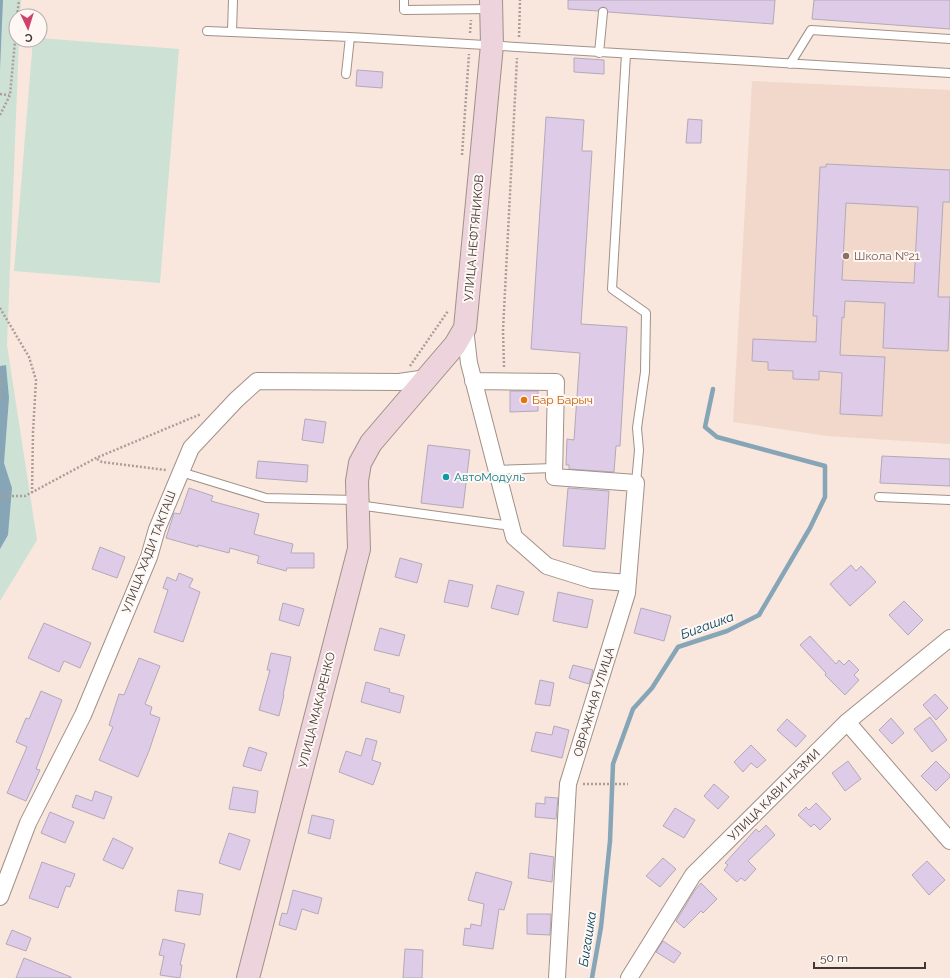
<svg xmlns="http://www.w3.org/2000/svg" width="950" height="978" viewBox="0 0 950 978" font-family="Raleway,sans-serif">
<style>
.built{fill:#f1d8cb}
.green{fill:#cde1d5}
.water{fill:#86a5b7}
.lines{fill:none;stroke-linecap:round;stroke-linejoin:round}
.stream{stroke:#86a5b7;stroke-width:4.5}
.building{fill:#ddcbe7;stroke:#b3a9b8;fill-rule:evenodd}
.lane-casing{stroke:#a19188;stroke-width:10}
.street-casing{stroke:#a19188;stroke-width:18}
.secondary-casing{stroke:#a19188;stroke-width:24}
.path{stroke:#ac9e97;stroke-width:2.5;stroke-dasharray:2 2;stroke-linecap:butt}
.lane{stroke:#fff;stroke-width:8}
.street{stroke:#fff;stroke-width:16}
.secondary{stroke:#ecd3dc;stroke-width:22}
.education-dot{fill:#8d6e63;stroke:#fef7f3;stroke-width:1.5}
.food-dot{fill:#e8710a;stroke:#fef7f3;stroke-width:1.5}
.culture-dot{fill:#0f9aa8;stroke:#fef7f3;stroke-width:1.5}
.labels{text-anchor:middle;stroke-width:4;stroke-linejoin:round;paint-order:stroke}
.street-label{font-size:12px;fill:#3f3834;stroke:#fef7f3}
.education-label{font-size:12px;fill:#785e54;stroke:#fef7f3;text-anchor:start}
.food-label{font-size:12px;fill:#c56008;stroke:#fef7f3;text-anchor:start}
.culture-label{font-size:12px;fill:#0d838f;stroke:#fef7f3;text-anchor:start}
.water-label{font-size:13px;font-style:italic;fill:#01425b;stroke:#fef7f3}
</style>
<rect width="100%" height="100%" fill="#f9e7dd"/>
<path class="built" d="M752,81L950,90V444L827,436L733,422Z"/>
<path class="green" d="M0,0H21L20,16H16V40H19L7,345L37,540L0,601Z
M40,38L179,49L160,283L14,271L33,40H40Z"/>
<path class="water" d="M0,0H3L0,69Z
M6,365L9,398L4,463L12,488L8,535L0,549V366Z"/>
<g class="lines">
<path class="stream" d="M592,978L601,927L610,841L613,764L633,709L652,688L678,647L727,631L759,615L810,528L825,497V466L717,437L705,427L713,389"/>
</g>
<path class="building" d="M568,0H775L773,24L608,12L606,8L603,7L599,9L598,11L568,9Z
M814,0H950V29L812,19Z
M574,58L604,60V74L574,72Z
M357,70L383,72L382,88L356,86Z
M546,117L584,120L582,151H592L581,324L627,327L620,446H616L614,472L569,469V465H566L567,439L574,440L580,353L531,349Z
M688,119L702,120L701,143H686Z
M826,164L950,170V202H943L938,297H950L948,351L883,348L885,303L845,301L844,318L842,317L840,355L885,357L882,416L840,414L842,373L819,371V380L793,379V371L768,370V362L752,361L753,339L816,342L817,316H813L820,167H826ZM846,203L918,207L914,283L842,280Z
M510,391H538V411L510,412Z
M305,419L326,422L323,443L302,440Z
M428,445L470,450L463,508L421,503Z
M882,456L950,459V486L880,483Z
M258,461L308,465L307,482L256,478Z
M189,488L213,496L211,501L259,514L254,534L293,544L291,553H314V568H287L286,571L257,563L259,556L230,548L229,553L198,545V547L166,538L174,513L180,514Z
M568,488L609,491L605,549L563,546Z
M100,547L125,557L117,578L92,569Z
M400,558L422,564L417,583L395,577Z
M851,565L856,571L861,566L876,582L850,606L830,584Z
M179,573L193,579L189,587L200,592L183,642L154,632L168,590L163,588L167,577L176,581Z
M449,580L473,585L468,607L444,602Z
M497,585L524,592L518,615L491,608Z
M558,592L593,600L587,628L553,621Z
M904,601L923,620L908,635L889,615Z
M283,603L304,609L299,626L279,620Z
M641,608L671,616L664,641L634,633Z
M44,623L91,643L80,668L64,661L59,672L28,658Z
M380,628L405,635L399,656L374,650Z
M810,636L836,664L839,660L844,665L849,660L859,670L854,675L859,680L845,695L825,675L826,673L800,645Z
M271,653L291,657L283,695H284L279,716L259,710L270,670H267Z
M139,658L160,666L145,704L152,707L150,714L160,718L149,751L138,777L99,760L113,727L109,725L119,694L124,695Z
M573,665L593,670L589,684L569,678Z
M540,680L554,683L550,706L535,704Z
M366,682L390,689L389,692L404,696L400,713L361,702Z
M41,691L62,700L36,769L40,770L26,801L7,793L27,747L16,742L26,718L29,719Z
M935,694L948,708L936,720L923,705Z
M930,717L947,740L932,752L914,729Z
M891,718L904,733L892,744L879,730Z
M787,719L806,736L796,747L777,730Z
M554,726L569,730L562,758L531,751L536,732L552,735Z
M366,738L377,741L372,760L381,763L373,785L339,772L346,751L361,756Z
M751,745L766,760L757,768L751,763L743,772L734,762Z
M249,747L267,753L261,771L243,766Z
M848,761L861,779L845,791L832,773Z
M936,761L950,775V777L936,791L921,776Z
M714,784L729,797L718,809L704,796Z
M233,787L258,791L255,813L229,809Z
M95,791L112,797L104,819L72,807L76,795L92,801Z
M545,797L558,798L556,819L535,817L536,803L545,804Z
M816,803L831,819L820,830L814,824L811,827L798,815L806,807L809,810Z
M675,808L695,820L684,838L663,826Z
M50,812L74,822L65,843L41,833Z
M312,815L334,820L330,839L308,833Z
M766,825L775,835L748,861L756,869L745,881L741,878L737,882L724,870L728,865L725,863L756,829L759,832Z
M229,833L250,840L240,870L219,863Z
M113,838L133,848L123,869L103,860Z
M530,853L554,857L552,882L528,878Z
M663,858L676,869L660,887L646,876Z
M927,861L945,880L929,895L912,875Z
M42,862L75,874L70,887L66,886L58,908L29,898Z
M476,872L512,882L504,910L499,909L493,949L463,945L465,928L470,929L471,924L481,926L484,904L468,900Z
M701,883L717,899L703,913L701,911L684,928L676,921L695,890Z
M178,890L203,894L200,915L175,911Z
M293,890L322,898L318,914L302,909L296,930L279,925L282,913L287,914Z
M527,914H551L550,935L527,934Z
M12,930L31,938L26,951L6,944Z
M163,939L185,944L180,965H182L180,978L160,975L164,956L159,955Z
M663,941L681,953L674,963L656,952Z
M405,949L423,950L422,978H403Z
M24,958L71,977V978H16Z"/>
<g class="lines">
<g class="lane-casing">
<path id="lane" d="M404,0V10L491,9
M207,31L350,37L950,73
M232,32L233,0
M599,53L603,12
M626,54L612,289L646,313L645,372L637,428L639,450L636,483
M790,64L811,30L950,39
M346,74L350,37
M496,470L554,468
M181,472L266,498L356,500
M879,497L950,500
M358,505L511,526"/>
</g>
<g class="street-casing">
<path id="street" d="M465,328L469,363L514,537L547,566L592,580L628,583
M473,381L556,382L554,477L636,483L627,593L568,784L557,978
M847,722L950,841
M0,897L28,823L83,715L149,557L157,529L191,448L236,400L257,381L399,382L427,378
M629,978L693,875L847,722L950,638"/>
</g>
<g class="secondary-casing">
<path id="secondary" d="M248,978L359,549L357,481L360,463L371,443L455,345L465,328L492,45L491,0"/>
</g>
<path class="path" d="M17,16L19,0
M470,33L471,20
M519,37L520,0
M0,94L9,95
M0,115L10,95L16,30
M462,155L469,54
M0,308L29,357L36,380L33,432L32,493
M410,366L448,311
M504,367L503,330L517,58
M0,374V401
M97,459L102,462L166,470
M0,496H25L96,458L201,414
M583,784H628"/>
<use href="#lane" class="lane"/>
<use href="#street" class="street"/>
<use href="#secondary" class="secondary"/>
</g>
<circle class="education-dot" cx="846" cy="256" r="4"/>
<circle class="food-dot" cx="524" cy="400" r="4"/>
<circle class="culture-dot" cx="446" cy="477" r="4"/>
<g class="labels">
<g class="street-label">
<text transform="translate(474 238) rotate(-85)" y="4">УЛИЦА НЕФТЯНИКОВ</text>
<text transform="translate(149 552) rotate(-69)" y="4">УЛИЦА ХАДИ ТАКТАШ</text>
<text transform="translate(594 702) rotate(-73)" y="4">ОВРАЖНАЯ УЛИЦА</text>
<text transform="translate(317 710) rotate(-76)" y="4">УЛИЦА МАКАРЕНКО</text>
<text transform="translate(774 795) rotate(-45)" y="4">УЛИЦА КАВИ НАЗМИ</text>
</g>
<g class="education-label">
<text x="854" y="260">Школа №21</text>
</g>
<g class="food-label">
<text x="532" y="404">Бар Барыч</text>
</g>
<g class="culture-label">
<text x="454" y="481">АвтоМодуль</text>
</g>
<g class="water-label">
<text transform="translate(707 625) rotate(-20)" y="5">Бигашка</text>
<text transform="translate(587 939) rotate(-81)" y="5">Бигашка</text>
</g>
</g>
<g transform="translate(28 28) rotate(176)"><circle r="19" fill="#fef7f3" stroke="#b2aba7"/>
<path d="M0-3L7 15L0 10L-7 15Z" fill="#d0416c"/>
<text y="-6" font-size="11" font-weight="bold" text-anchor="middle" fill="#3f3834">С</text>
</g>
<path d="M814 962v6h111v-6" fill="none" stroke="#3f3834" stroke-width="2"/>
<text x="820" y="962" font-size="12" fill="#3f3834" stroke="#fef7f3" stroke-width="3" paint-order="stroke">50 m</text>
</svg>
